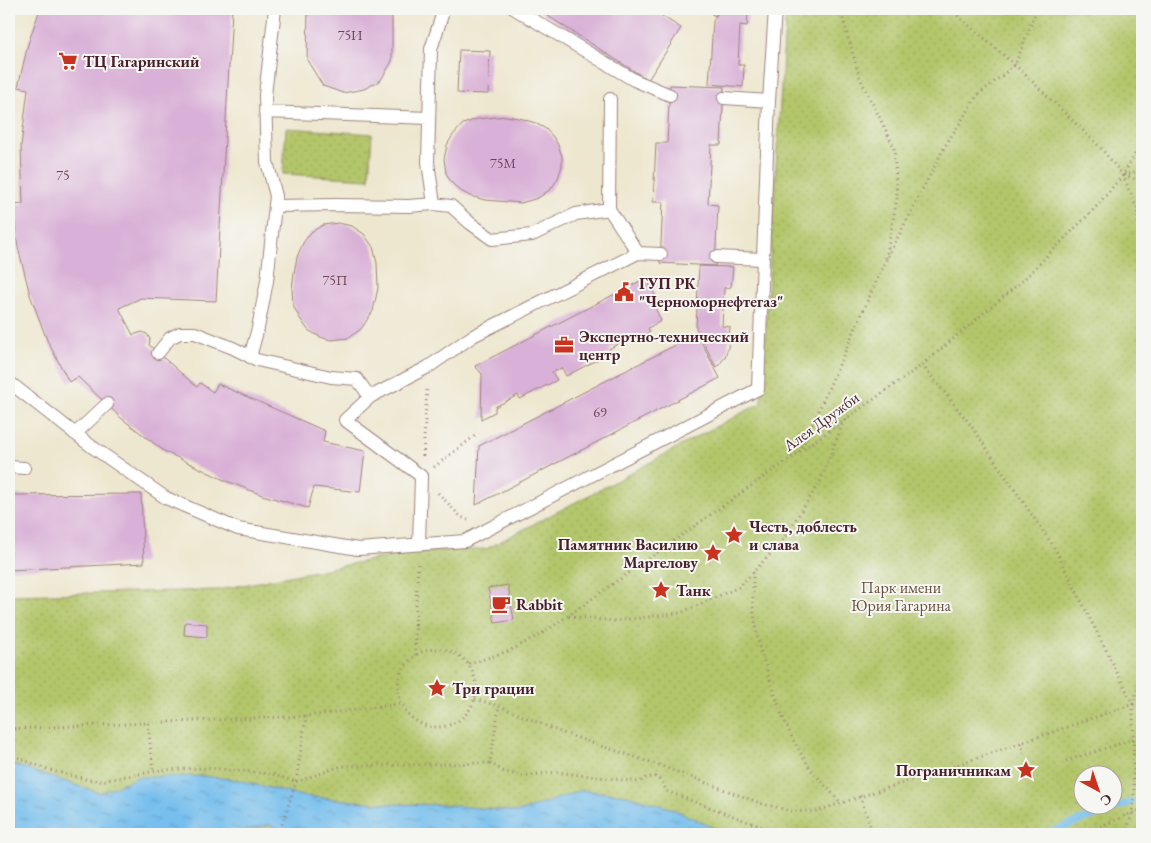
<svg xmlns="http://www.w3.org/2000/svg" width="1151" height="843" viewBox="0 0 1151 843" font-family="'EB Garamond',serif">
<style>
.grass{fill:url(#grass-dots);stroke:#7e724a;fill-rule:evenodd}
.water{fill:url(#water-ripples);stroke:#606e8c}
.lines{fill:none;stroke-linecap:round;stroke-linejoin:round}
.stream{stroke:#75beed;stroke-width:7}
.building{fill:#d9b0d7}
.lane-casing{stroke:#9c837d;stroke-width:14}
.path{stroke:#9c837d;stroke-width:3;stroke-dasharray:1 4;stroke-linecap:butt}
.lane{stroke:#fff;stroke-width:12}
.labels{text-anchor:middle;stroke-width:4;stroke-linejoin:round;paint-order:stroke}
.number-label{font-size:14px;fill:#6e4356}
.poi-label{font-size:16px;font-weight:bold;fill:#4a1f2b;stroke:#f6f6f2;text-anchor:start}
.street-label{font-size:16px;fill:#4a1f2b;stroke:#f6f6f2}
.park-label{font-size:16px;fill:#6a513e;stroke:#f6f6f2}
</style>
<defs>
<pattern id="grass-dots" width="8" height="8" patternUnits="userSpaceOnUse" patternTransform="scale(1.25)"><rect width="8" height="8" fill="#b3c66a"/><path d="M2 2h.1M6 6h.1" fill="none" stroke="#9baa5c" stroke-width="1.8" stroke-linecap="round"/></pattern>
<pattern id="water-ripples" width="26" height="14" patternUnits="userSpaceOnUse" patternTransform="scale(1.25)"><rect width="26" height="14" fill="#75beed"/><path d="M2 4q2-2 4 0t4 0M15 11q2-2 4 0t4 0" fill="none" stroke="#629ac0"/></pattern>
</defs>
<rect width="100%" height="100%" fill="#f6f6f2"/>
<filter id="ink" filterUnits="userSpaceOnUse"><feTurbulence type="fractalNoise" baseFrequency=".02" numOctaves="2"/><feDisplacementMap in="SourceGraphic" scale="10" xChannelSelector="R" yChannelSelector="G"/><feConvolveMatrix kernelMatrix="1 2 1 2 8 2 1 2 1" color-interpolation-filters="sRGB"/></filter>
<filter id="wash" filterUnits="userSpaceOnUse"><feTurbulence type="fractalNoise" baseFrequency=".0096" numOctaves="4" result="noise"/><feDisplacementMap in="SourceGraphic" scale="20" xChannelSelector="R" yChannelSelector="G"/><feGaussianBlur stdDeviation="1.12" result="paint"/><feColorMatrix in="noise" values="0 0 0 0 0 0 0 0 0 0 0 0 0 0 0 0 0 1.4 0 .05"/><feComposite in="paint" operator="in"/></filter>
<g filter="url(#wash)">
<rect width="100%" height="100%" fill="#eee7cf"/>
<path class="grass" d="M786,9H1142V834H9V595L217,590L413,552L486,549L616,481L702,434L761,403ZM1084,776H1114V806H1084Z
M286,128L372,134L369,179L283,174Z"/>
<path class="water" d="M9,764H11L100,793L138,777L204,776L238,780L302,796L388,804L449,805L519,812L582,790L627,795L673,809L716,829L720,834H296L269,825L242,831L238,834H9Z"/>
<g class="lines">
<path class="stream" d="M1141,798H1142
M1044,834L1131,802"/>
</g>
<g id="blocks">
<path class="building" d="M40,9H194L232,11L216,301L141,298L119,308L133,335L142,332L147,334L150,339L149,345L197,387L200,383L213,392L218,384L325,431L323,442L365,451L360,492L314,487L308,508L262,495L224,480L164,451L121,418L78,377L69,382L47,340L30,295L18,247L12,205L23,204L21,146L28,89L18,87L28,44Z
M308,9H392V61L381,80L364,89L343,93L323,86L307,60Z
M537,9H651L681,28L648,80Z
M704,9H720L715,16Z
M720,9H748L747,26L740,25L738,65H744L743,87L709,84L713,21Z
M459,50L490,51L488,94L457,93Z
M670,85L724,87L721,145H711L708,204L718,205L715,266L660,263L663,202H653L656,143H667Z
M507,116L523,119L535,123L546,129L554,138L558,145L562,156V166L558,178L551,189L538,198L521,203L485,200L470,196L461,191L455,186L451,182L446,173L444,159L447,145L453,135L463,124L477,119Z
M338,223L352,226L364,234L373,247L377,263L378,288L373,311L361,329L348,338L331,340L320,337L308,330L299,317L293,305L292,289L294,273L297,257L303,243L311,232L323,225Z
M699,266L733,267L731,287L724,288L722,326L730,327L728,348L725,357L719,365L716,367L696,328Z
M646,278L659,303L655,307L661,321L648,328L650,332L629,342L627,339L609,349L612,352L566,376L562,368L552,372L557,380L520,399L518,395L495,407V412L481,419L482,374L475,366Z
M697,334L720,378L476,505L479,446Z
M141,494L144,563L9,570V495Z
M508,585L514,620L495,623L488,588Z
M185,622L207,624V637L184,635Z"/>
</g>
</g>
<g filter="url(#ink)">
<use href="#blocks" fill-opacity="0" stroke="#9c837d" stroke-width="1"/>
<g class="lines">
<g class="lane-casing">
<path id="lane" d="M515,9L634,80L670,95
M724,98L769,101
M610,99L609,209L638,253L661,254
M265,112L429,118
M434,204L428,162L431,49L444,9
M275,206L335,205L409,206L434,204L451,206L470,223L492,239L532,235L576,214L609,209
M716,257L763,259
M158,353L170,338L180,333H195L233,348L257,360L331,377L357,379L370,397
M250,357L258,328L267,281L276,196L267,162L265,95L275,9
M9,382L91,446L166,498L238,529L358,549L465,541L758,389L769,101L775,9
M75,434L107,404
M9,467L24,468
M419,544L421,476L345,420L370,397L428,367L473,336L638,253"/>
</g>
<path class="path" d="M840,9L860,78L894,147L897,198L886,259
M950,9L1015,65L1099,146L1123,175L1137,209L1142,270
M1124,175L1142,182
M1124,175L1142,170
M922,365L970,424L1055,549L1133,704
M800,452L885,262L945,146L978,95L1015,65L1037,9
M423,456L427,387
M434,467L476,435
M438,493L461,517L468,520
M753,572V607L759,646L780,710L793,740L811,770L841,803
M569,616L614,621L680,613L739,587L780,544L820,482L844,420
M398 688a39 39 0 1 1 78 0a39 39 0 1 1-78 0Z
M416,655C414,624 417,593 418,562
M469,664L509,651L545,632L922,365L1022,281L1095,208L1123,175L1142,142
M475,699L499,706L563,733L659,765L760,803L791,811H817L951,767L1142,701
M148,723L153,772
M9,729L306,716L401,704
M1021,743L1024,753
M9,754L49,770L89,780L100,781L162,770L208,768L272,774L296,782L306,716
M1066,761L1134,739
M490,763L505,772L522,776L556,772L640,782L646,778L654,776C661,781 664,783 666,791L762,827L786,834
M860,796L873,834
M279,834L296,782L341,766L490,763L499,706
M1082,834L1132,813L1142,810
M1126,834L1132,813L1134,799L1133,704L1142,672"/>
<use href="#lane" class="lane"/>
</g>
</g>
<defs>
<g id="supermarket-bare" transform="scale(1.5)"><path d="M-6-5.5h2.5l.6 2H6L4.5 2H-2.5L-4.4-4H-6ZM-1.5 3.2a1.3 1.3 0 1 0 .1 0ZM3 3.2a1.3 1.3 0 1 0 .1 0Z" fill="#c8321e" stroke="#f6f6f2" stroke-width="2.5" paint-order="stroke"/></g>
<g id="civic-bare" transform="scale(1.5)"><path d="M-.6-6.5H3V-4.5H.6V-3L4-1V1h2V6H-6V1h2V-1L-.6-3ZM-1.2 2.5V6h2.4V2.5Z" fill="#c8321e" stroke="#f6f6f2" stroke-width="2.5" paint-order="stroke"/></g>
<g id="office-bare" transform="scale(1.5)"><path d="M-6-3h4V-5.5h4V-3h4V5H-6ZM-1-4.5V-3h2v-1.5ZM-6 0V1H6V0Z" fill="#c8321e" stroke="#f6f6f2" stroke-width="2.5" paint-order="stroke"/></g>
<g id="sight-bare" transform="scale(1.5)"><path d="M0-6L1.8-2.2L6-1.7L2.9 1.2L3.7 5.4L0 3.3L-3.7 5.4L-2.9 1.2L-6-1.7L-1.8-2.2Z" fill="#c8321e" stroke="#f6f6f2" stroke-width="2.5" paint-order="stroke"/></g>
<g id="cafe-bare" transform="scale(1.5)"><path d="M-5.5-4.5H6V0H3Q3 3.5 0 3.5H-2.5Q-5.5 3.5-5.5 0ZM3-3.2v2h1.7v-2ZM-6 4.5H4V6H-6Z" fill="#c8321e" stroke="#f6f6f2" stroke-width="2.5" paint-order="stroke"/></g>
</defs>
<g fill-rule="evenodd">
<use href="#supermarket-bare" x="68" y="61"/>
<use href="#civic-bare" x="624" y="292"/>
<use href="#office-bare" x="564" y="345"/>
<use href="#sight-bare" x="734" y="535"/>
<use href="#sight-bare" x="713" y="553"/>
<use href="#sight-bare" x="661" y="590"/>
<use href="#cafe-bare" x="501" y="604"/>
<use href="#sight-bare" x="437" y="688"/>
<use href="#sight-bare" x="1026" y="770"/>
</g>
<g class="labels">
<g class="number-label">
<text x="350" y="40">75И</text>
<text x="503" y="168">75М</text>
<text x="63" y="180">75</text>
<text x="335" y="285">75П</text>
<text x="600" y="417">69</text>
</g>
<g class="poi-label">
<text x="83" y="67">ТЦ Гагаринский</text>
<text x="639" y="289">ГУП РК<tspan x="639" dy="18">"Черноморнефтегаз"</tspan></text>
<text x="579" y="342">Экспертно-технический<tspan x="579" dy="18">центр</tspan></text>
<text x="749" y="532">Честь, доблесть<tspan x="749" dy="18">и слава</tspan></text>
<text x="698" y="550" text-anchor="end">Памятник Василию<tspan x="698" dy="18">Маргелову</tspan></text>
<text x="676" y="596">Танк</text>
<text x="516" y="610">Rabbit</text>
<text x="452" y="694">Три грации</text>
<text x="1011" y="776" text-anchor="end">Пограничникам</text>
</g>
<g class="street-label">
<text transform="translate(821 421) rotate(-36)" y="6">Алея Дружби</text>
</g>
<g class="park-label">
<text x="901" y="593">Парк имени<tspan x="901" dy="18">Юрия Гагарина</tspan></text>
</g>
</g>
<rect width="1151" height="843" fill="none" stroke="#f6f6f2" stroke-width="30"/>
<g transform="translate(1098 790) rotate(140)"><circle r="24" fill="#f6f6f2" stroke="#b1a0a2"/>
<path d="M0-4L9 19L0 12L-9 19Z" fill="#c8321e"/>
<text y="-8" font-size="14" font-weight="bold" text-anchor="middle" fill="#4a1f2b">С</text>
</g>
</svg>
